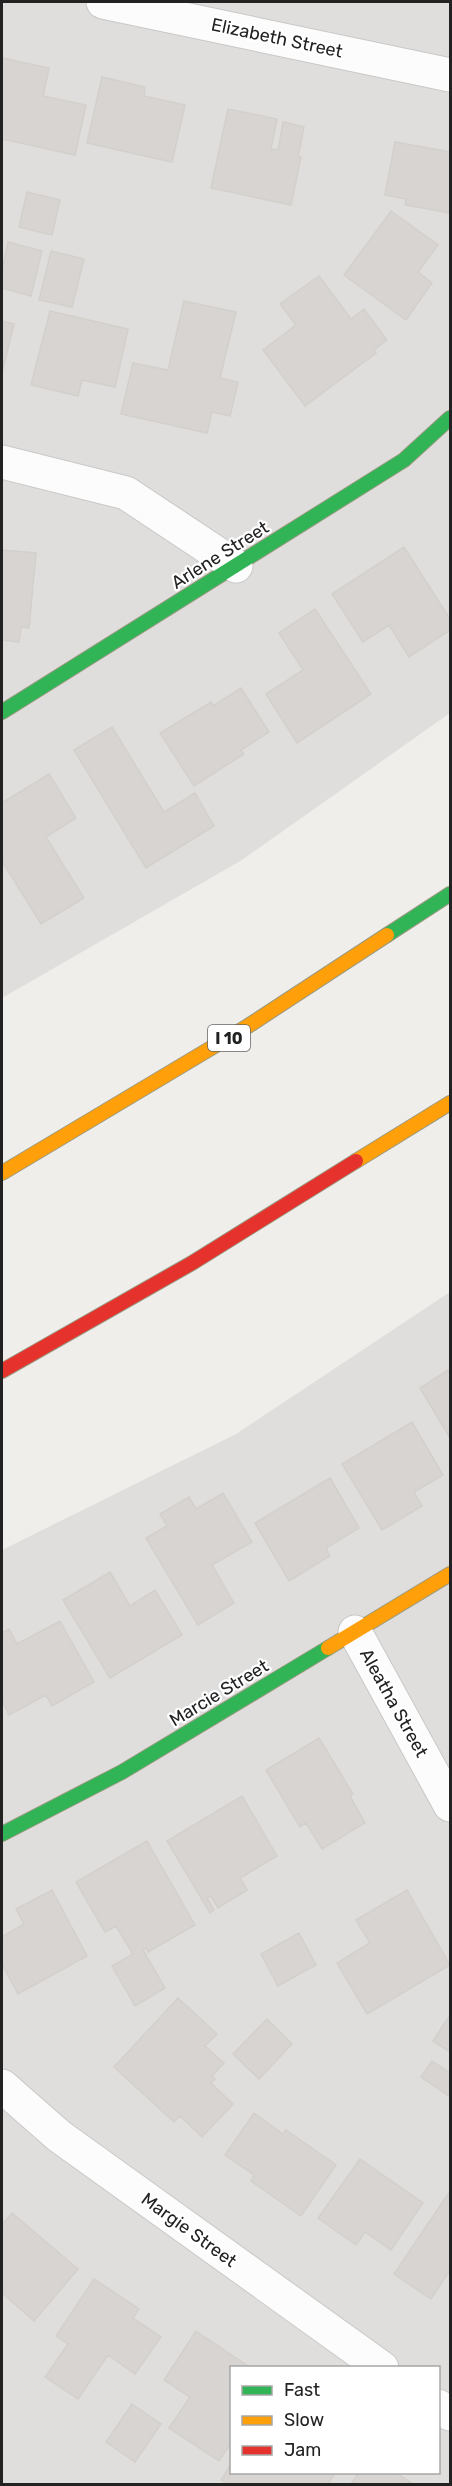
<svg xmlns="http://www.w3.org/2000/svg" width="452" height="2486" viewBox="0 0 452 2486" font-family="Rubik,sans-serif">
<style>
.residential{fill:#dfdedc;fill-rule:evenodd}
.building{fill:#d7d4d2;stroke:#d3d0cc;stroke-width:1.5}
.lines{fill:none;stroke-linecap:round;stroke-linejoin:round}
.street-casing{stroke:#c9c8c7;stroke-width:35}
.fast-casing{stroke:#999a82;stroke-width:16}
.slow-casing{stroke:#999a82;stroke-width:16}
.jam-casing{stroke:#999a82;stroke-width:16}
.street{stroke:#fdfcfc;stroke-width:33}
.fast{stroke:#30b455;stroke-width:14}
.slow{stroke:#ff9f0a;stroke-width:14}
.jam{stroke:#e5322d;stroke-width:14}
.labels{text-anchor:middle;stroke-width:4.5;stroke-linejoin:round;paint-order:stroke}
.shield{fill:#fff;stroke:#646464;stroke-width:1.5}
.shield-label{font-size:16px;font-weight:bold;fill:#222}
.street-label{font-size:18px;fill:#222;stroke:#fff}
</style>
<rect width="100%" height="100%" fill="#f0eeeb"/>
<path class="residential" d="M2,2H450V713L242,860L2,998Z
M450,1292V2484H2V1550L236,1434ZM231,2368H438V2472H231Z"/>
<path class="building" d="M2,58L49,68L43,96L86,105L75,155L2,139Z
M102,77L145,87L144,96L185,105L172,162L87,143Z
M228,109L277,119L271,149L278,150L283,122L304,127L298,157H301L291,205L211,188Z
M395,142L450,152V213L405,205L406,199L385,195Z
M27,192L60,200L52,235L19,227Z
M391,211L438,245L418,272L432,283L406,320L344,275Z
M8,242L42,251L31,296L2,288V271Z
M51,251L84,259L72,307L39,300Z
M319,276L351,319L364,309L387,340L374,350L376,353L305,406L263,350L296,325L280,304Z
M184,301L236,312L220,378L238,382L230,416L212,412L207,433L121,414L133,363L168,370Z
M50,311L128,329L115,387L82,380L78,396L31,385Z
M2,321L14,324L2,373Z
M404,547L450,619V630L409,657L389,625L363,642L332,594Z
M2,550L36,553L29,628L21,627L19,642L2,640Z
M315,609L371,694L297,743L266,694L303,670L279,633Z
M241,688L269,732L241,750L244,754L194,786L160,733L211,702L213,706Z
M112,727L164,812L195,793L214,826L146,868L74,750Z
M49,774L76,818L46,837L84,898L41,924L2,861V803Z
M448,1370L450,1373V1438L420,1388Z
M412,1422L443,1475L414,1492L422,1506L382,1530L342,1464Z
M330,1478L359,1528L326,1548L330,1556L289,1581L255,1523Z
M223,1493L252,1542L212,1565L234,1603L198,1625L146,1538L167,1526L160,1514L189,1497L196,1509Z
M110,1572L130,1606L155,1590L182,1635L110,1678L63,1600Z
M60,1621L94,1682L52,1706L46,1695L9,1715L2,1700V1633L9,1629L17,1644Z
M319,1738L353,1794L350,1796L365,1823L322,1849L306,1823L300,1827L266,1770Z
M242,1796L277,1856L240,1878L247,1890L218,1908L211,1896L207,1898L214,1910L210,1913L167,1841Z
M147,1841L195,1925L148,1952L147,1948L143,1950L165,1988L135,2006L112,1966L133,1954L116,1926L105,1932L76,1882Z
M52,1890L87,1956L18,1994L2,1964V1937L24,1924L16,1909Z
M407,1890L450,1965L367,2014L337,1963L370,1943L356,1920Z
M299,1933L316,1965L278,1986L261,1954Z
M178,1998L217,2034L205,2046L224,2063L212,2076L215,2079L211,2083L233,2104L202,2137L180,2116L174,2122L114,2067Z
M450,2015V2052L433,2041Z
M267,2019L292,2044L259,2079L233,2054Z
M432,2061L450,2073L449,2096L421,2077Z
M254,2113L283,2134L286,2130L336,2165L301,2216L251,2181L254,2175L225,2155Z
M360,2159L423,2203L391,2250L365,2232L356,2245L318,2218Z
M450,2191V2270L431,2299L394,2274Z
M12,2213L78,2269L34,2321L2,2293V2225Z
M94,2279L139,2309L133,2318L161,2337L135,2374L108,2355L78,2399L45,2377L68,2344L56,2336Z
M196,2331L251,2368H231V2443L219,2461L169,2428L190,2397L164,2380Z
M132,2404L161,2424L135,2462L106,2442Z
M231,2464V2472H336L328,2484H227L221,2480Z
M359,2472H395L413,2484H351Z"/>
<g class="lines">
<g class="street-casing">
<path id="street" d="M103,2L450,75
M2,462L126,493L236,566
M355,1632L450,1805
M2,2086L59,2136L382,2368
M438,2406L450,2414"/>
</g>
<g class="fast-casing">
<path id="fast" d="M2,712L404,460L450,418
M387,935L450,894
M2,1834L122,1772L328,1648"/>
</g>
<g class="slow-casing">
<path id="slow" d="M356,1161L450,1103
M2,1173L248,1026L387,935
M328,1648L450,1574"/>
</g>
<g class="jam-casing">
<path id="jam" d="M2,1371L192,1263L356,1161"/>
</g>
<use href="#street" class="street"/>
<use href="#fast" class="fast"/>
<use href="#slow" class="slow"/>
<use href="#jam" class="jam"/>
</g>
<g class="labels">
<rect class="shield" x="208" y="1025" width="42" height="26" rx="4.5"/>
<g class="shield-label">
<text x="229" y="1044">I 10</text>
</g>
<g class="street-label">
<text transform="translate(277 38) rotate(12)" y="6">Elizabeth Street</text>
<text transform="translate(220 555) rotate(-32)" y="6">Arlene Street</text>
<text transform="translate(219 1693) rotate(-31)" y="6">Marcie Street</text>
<text transform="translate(394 1703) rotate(61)" y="6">Aleatha Street</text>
<text transform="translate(189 2230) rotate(36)" y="6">Margie Street</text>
</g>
</g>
<rect width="452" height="2486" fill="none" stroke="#222222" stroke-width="6"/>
<rect x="230" y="2366" width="210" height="108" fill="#ffffff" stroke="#a7a7a7" stroke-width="1.5"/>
<rect x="242" y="2386" width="30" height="9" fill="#30b455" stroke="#a7a7a7" stroke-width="1.5"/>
<text x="284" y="2396" font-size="18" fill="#222222">Fast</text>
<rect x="242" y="2416" width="30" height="9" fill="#ff9f0a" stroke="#a7a7a7" stroke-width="1.5"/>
<text x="284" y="2426" font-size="18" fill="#222222">Slow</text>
<rect x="242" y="2446" width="30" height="9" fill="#e5322d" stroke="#a7a7a7" stroke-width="1.5"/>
<text x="284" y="2456" font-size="18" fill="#222222">Jam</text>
</svg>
